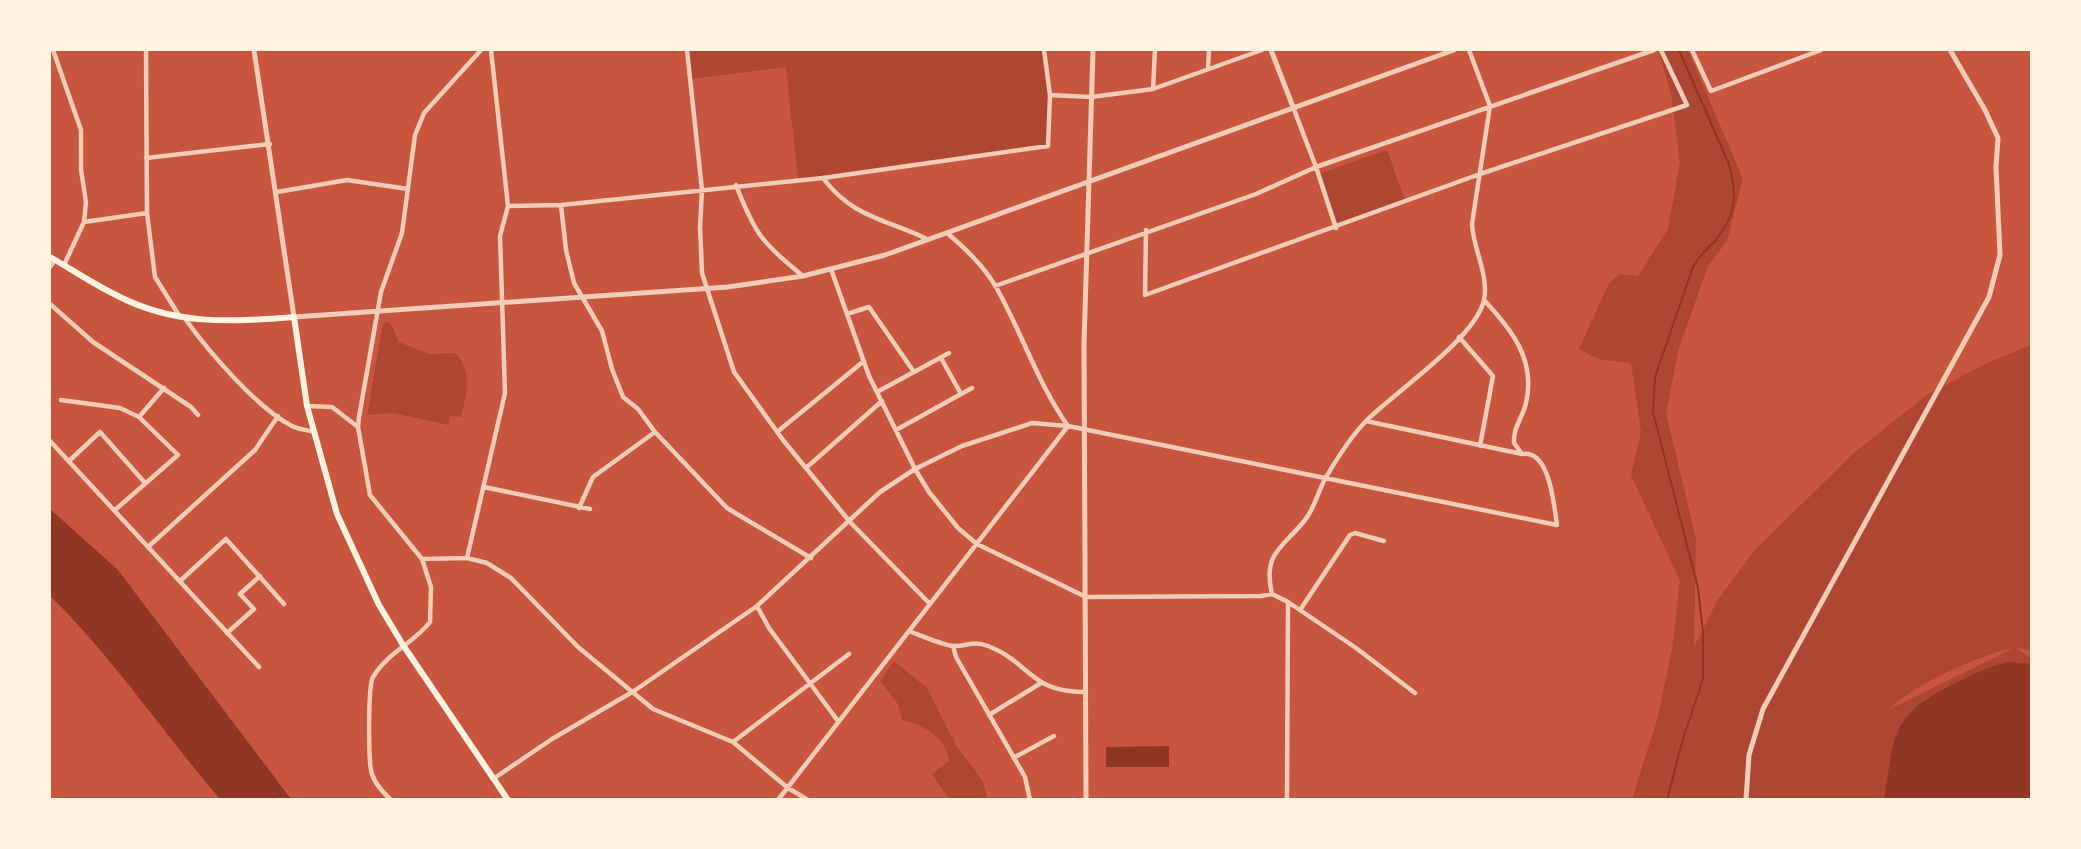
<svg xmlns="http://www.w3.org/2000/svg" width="2081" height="849" viewBox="0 0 2081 849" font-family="'Varela Round',sans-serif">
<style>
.green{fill:#ae4732;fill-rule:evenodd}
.water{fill:#8f3625}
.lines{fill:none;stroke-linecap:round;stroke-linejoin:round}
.stream{stroke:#8f3625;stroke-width:2}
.minor{stroke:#f1ccb7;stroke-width:4.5}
.tertiary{stroke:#f1ccb7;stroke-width:5}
.secondary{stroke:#fff3e0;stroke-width:6}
</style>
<rect width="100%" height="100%" fill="#c8553d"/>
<path class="green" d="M687,50H1044L1050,95L1048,146L798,180L786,67L690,79Z
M1658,50H1688L1743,179L1727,241L1708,266L1678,351L1666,414L1696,538L1694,647L1717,601L1754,551L1855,452L1927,395L1987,363L2031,345V650L2017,648L2031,659V799H1632L1656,723L1672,650L1680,581L1631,475L1641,432L1631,363L1598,359L1579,349L1609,283L1619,274L1638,276L1668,229L1680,162L1671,93ZM2012,648V649L1888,710C1913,685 1977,656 2012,648Z
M1387,150L1405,200L1337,225L1318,174Z
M390,322L399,342L429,354L455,353C473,371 466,395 461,417L450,416L448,425L394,413L367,415L383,323Z
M894,661L927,688L957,747L983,781L987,799H949L932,774L949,761C946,737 924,725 902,720L898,704L880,681Z"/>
<path class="water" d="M50,509L118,570L291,799H220C163,733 113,657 50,596Z
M2009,662L2031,664V799H1884C1895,734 1890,716 1953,684C1972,675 1989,666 2009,662Z
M1169,746V767H1106V747Z"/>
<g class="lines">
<path class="stream" d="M1667,800L1682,742L1703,679V632L1698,588L1653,412L1655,377L1693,267C1699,256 1705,251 1714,242C1737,216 1738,194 1728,162L1679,50"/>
<path class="minor" d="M53,50L81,130V170L86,202L84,222L64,265
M146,50L147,213L155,277L180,317
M687,50L702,190L700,227L702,273L734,372L783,440L850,522L929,603
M1044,50L1050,95L1091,97L1153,89L1262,50
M1692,50L1711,91L1821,50
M1208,69L1209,50
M1153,89L1155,50
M1293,107L1316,167L1654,50
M146,158L270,144
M823,178C852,217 885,219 927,239
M736,185C755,234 762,243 803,276
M277,192L347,180L408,189
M561,205L566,250L574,283L602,331L612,369L623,397L638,409L655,432L727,508L811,558
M508,206L561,205L823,178L1048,146L1050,95
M84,222L147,213
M1146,230L1145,295L1480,174L1687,105L1661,50
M947,233C965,248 984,266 996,287C1022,333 1038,384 1068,426
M50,267L55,260
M831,269L869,376L915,469L929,492L958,528L977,544L1086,597L1261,596L1272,594L1288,602L1356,648L1415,693
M995,286L1256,194L1316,167L1336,228
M50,304L93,342L191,407L198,415
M847,314L869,307L914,372
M186,320C209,352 257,408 292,426C298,429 307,430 314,432
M1459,337L1493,376L1480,446
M941,358L961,394
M877,392L949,353
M61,400L120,408L139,417
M307,406L332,407L358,427
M1366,421L1522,454
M896,430L972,388
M777,432L864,361
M50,441L259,667
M69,461L100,432L145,483
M806,468L882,401
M484,487L590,509
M579,508L593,477L655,432
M115,510L178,455L139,417L164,388
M148,547L255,450L278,416
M467,558L505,393L500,236L508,206L491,50
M422,559L467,558L487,563L511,578L578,647L653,709L733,742L788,788L808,800
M180,581L226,539L284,604
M1272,594C1262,552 1284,547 1305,520C1314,509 1318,492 1325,479C1336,460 1352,435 1367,420C1395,392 1476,338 1484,300C1489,274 1473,249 1472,224L1490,106L1469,50
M757,606L769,628L838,721
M1300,610L1350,535L1355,533L1384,541
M909,631C922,636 939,644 953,646C966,647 972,640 988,646C1030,662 1030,693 1086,692
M227,633L254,609L240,594L260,576
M953,646L956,657L1025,777L1030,800
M989,715L1041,683
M733,742L849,654
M1015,757L1054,736
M493,779L552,739L634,691L757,606L880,492L915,469L962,446L1032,423L1068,426L1557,525C1554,506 1550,449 1522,454L1514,443C1513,427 1523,417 1526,403C1536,360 1512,330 1484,300
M391,800C383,792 375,784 372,774C368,764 368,685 373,677C387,653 414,643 430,622L431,587L422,559L370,495L358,427L359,417L381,292L402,233L415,135L424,113L481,50
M778,800L1068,426
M1287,800L1288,602"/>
<path class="tertiary" d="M254,50L294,317L728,287L803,276L885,255L1454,50
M1271,50L1293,107
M1086,800L1084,344L1093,50
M1746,800L1749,755L1763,709L1989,297L2000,255L1996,167L1998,138L1985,110L1950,50"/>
<path class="secondary" d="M50,257C71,269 92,283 114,294C174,326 229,322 294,317L307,406L337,514L379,605L403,645L508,800"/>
</g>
<rect width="2081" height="849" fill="none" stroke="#fff3e0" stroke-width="102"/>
</svg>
